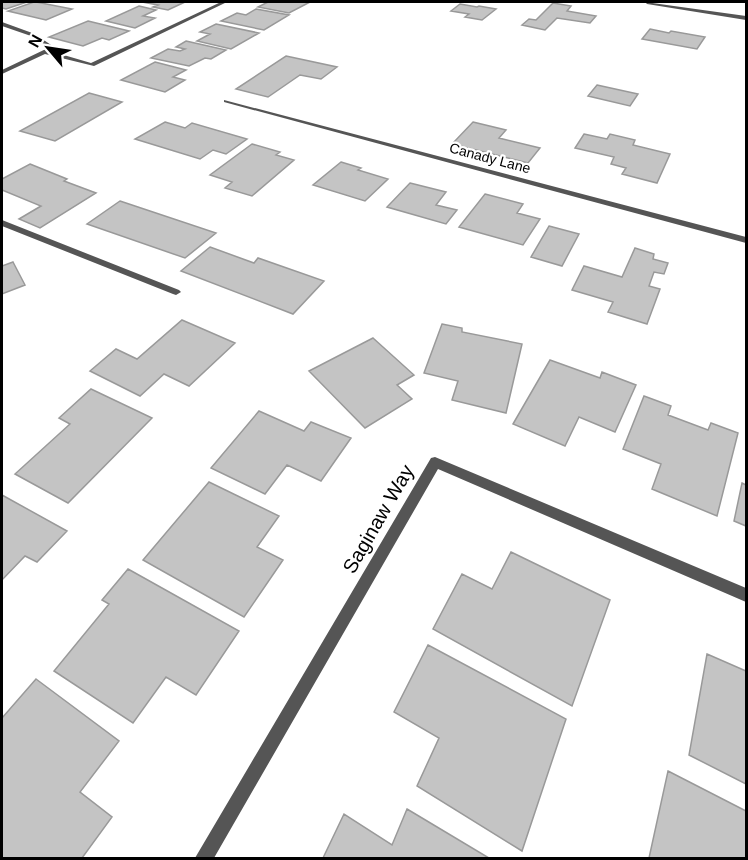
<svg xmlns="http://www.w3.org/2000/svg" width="748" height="860" viewBox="0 0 748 860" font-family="Arial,sans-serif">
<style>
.building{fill:#c4c4c4;stroke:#999;stroke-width:1.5}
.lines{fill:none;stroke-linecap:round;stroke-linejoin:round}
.minor{fill:#555;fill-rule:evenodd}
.labels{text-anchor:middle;stroke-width:4.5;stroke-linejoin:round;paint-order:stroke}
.far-street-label{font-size:14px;fill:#000;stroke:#fff}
.near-street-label{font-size:20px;fill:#000;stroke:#fff}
</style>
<rect width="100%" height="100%" fill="#fff"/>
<path class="building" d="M2,2H27L6,9L2,8Z
M34,2H36L72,9L46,20L8,11Z
M142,2H185L168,10L153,7L158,5Z
M268,2H310L289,13L258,7Z
M553,3L571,6L567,11L596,16L590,23L557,18L545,30L522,25L529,19L536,20Z
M460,4L477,7L479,6L496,9L482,20L465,17L469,14L451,11Z
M139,6L156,10L143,16L155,18L135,28L106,21Z
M256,9L289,15L264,30L221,21L237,13L246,15Z
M88,21L129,31L109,40L102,38L83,46L49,37Z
M216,24L259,33L231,49L197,41L210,34L200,32Z
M650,29L669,33L671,31L705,37L697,49L642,39Z
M186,41L226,50L211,59L205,58L189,66L151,58L168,49L180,51L185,49L176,47Z
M286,56L337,67L321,79L300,75L268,97L236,89Z
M155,62L186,70L173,77L185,80L165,92L121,80Z
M597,85L638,94L630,106L588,96Z
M89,93L122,102L55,141L20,131Z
M165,122L185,128L192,123L247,139L226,154L213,150L200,159L135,139Z
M473,122L506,130L499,138L540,148L528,163L452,144Z
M584,134L607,139L610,134L635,140L633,145L670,154L657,183L622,174L626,168L611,164L614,157L575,148Z
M252,144L280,152L276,155L294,160L252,196L225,188L232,182L210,175Z
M341,162L361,168L358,170L388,179L365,201L313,185Z
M30,164L67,179L64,181L96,193L40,228L19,219L41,206L2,190V179Z
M410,183L446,192L436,205L457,210L446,224L387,207Z
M485,194L523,204L517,213L540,219L523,245L459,227Z
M120,201L216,233L185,258L87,224Z
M549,226L579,234L562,266L531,257Z
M210,247L254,263L258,258L324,281L293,314L181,271Z
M635,248L654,254L653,259L668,263L664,274L654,272L649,286L660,289L647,324L608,312L613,302L572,290L584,266L622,277Z
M13,262L25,285L2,294V266Z
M182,320L235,343L189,386L164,374L140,396L90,371L116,349L137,359Z
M442,324L462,328V332L522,344L506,413L452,400L458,381L424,373Z
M373,338L414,375L397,385L412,399L365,428L309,371Z
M550,360L600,378L602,372L636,385L615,432L579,417L565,446L513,424Z
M91,389L152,418L68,503L15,474L70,424L59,418Z
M644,396L671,406L668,415L708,430L711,423L738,433L717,516L652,489L661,464L623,449Z
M259,411L304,431L311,422L351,438L321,481L287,465L265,494L211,468Z
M209,482L279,516L257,547L283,560L244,617L143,560Z
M742,483L746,485V526L734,521Z
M2,495L67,531L37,562L25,556L2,580Z
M511,552L610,600L572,706L433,629L462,574L492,589Z
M128,569L239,631L196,695L166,677L133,723L54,671L109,604L102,600Z
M428,645L566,719L522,851L417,786L439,738L394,712Z
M707,654L746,671V784L689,755Z
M36,679L119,741L80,792L112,817L82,858H2V718Z
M668,771L746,811V858H649Z
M407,809L489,858H323L344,814L392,845Z"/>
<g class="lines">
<path class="minor" d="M221,2H227L94,66L45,54L2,74V70L48,48L31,36L2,26V22L35,34L54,47V49L50,51L91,63Z
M645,2L746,16V20L647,4Z
M224,100L746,237V243L224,102Z
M2,220L179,290L181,292L176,295L173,294L2,226Z
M435,457L746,588V602L438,469L214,858H195L431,458Z"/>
</g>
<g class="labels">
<g class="far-street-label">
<text transform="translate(490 158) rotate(15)" y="5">Canady Lane</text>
</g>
<g class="near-street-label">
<text transform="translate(378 519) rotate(-60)" y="7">Saginaw Way</text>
</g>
</g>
<rect width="748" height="860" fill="none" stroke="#000000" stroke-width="6"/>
<g transform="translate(48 48) rotate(299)" stroke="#ffffff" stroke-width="4.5" paint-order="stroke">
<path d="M0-4.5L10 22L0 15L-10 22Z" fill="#000000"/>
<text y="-9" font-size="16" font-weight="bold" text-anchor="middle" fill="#000000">N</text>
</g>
</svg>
